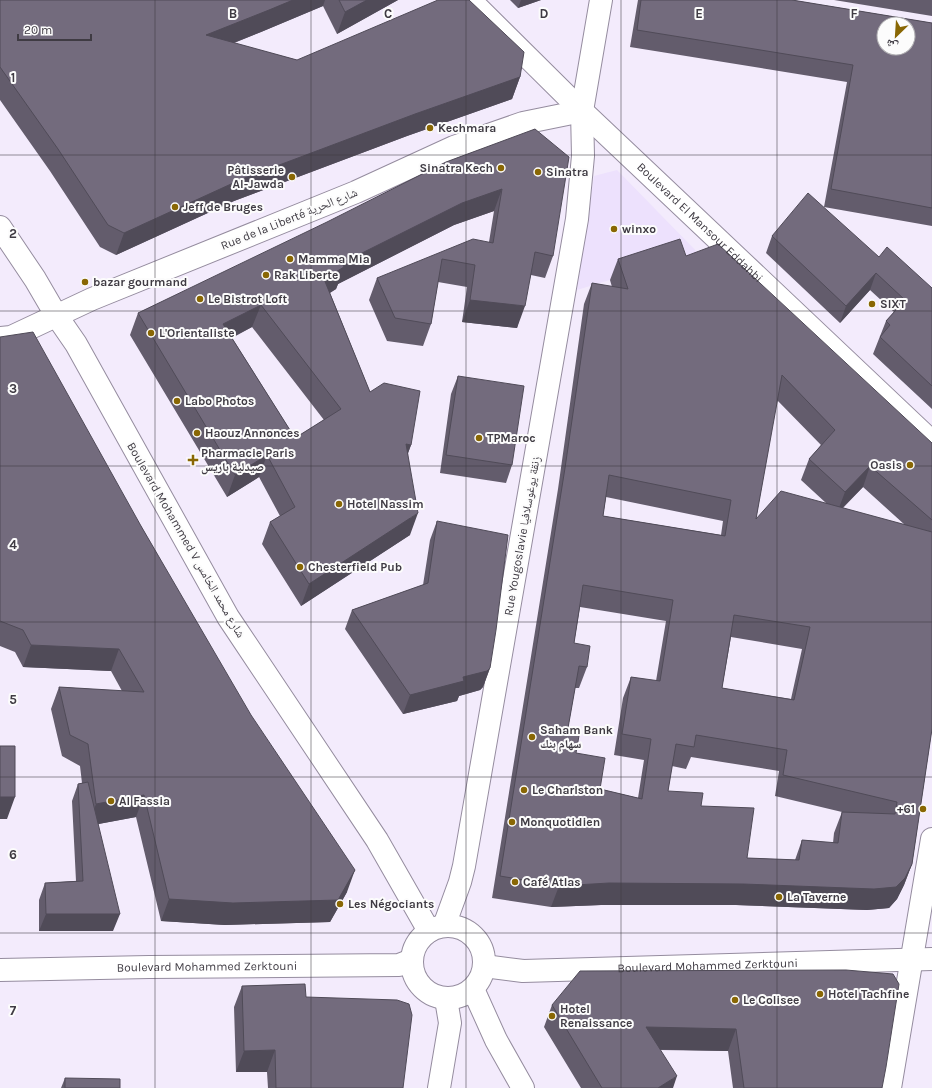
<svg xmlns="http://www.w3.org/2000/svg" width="932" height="1088" viewBox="0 0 932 1088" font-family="Karla,'Noto Naskh Arabic',sans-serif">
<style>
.built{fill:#ede1fd}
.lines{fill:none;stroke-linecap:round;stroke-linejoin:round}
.street-casing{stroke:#958c9f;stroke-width:24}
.secondary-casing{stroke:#958c9f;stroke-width:24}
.street{stroke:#fff;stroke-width:22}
.secondary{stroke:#fff;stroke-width:22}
.wall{fill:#635c6c;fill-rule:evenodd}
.shaded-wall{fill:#504b58}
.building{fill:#736b7d;stroke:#504b58;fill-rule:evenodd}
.grid{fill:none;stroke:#3f3b43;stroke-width:1;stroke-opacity:0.55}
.poi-dot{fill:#896704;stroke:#fcfcfc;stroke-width:1.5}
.labels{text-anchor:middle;stroke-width:4;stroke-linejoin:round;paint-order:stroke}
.poi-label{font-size:12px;font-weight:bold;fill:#3f3b43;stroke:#fcfcfc;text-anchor:start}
.street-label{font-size:12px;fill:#3f3b43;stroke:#fcfcfc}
.grid-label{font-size:13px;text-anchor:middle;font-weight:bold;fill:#3f3b43;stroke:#fcfcfc;stroke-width:4;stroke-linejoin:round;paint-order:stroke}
</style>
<rect width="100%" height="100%" fill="#f3ebfc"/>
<path class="built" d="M617,170L698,253L577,290L594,176Z"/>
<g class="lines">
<g class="street-casing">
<g id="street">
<path id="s1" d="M470,0L582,111L932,442"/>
<path d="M0,338L11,337L92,299L356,192L454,147L523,123L582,111"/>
<path d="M444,926L460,882L464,866L577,219L583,156L582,111L601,0"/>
<path d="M439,1088L450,1023L446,999"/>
<path d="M890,1088L932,839"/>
</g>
</g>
<g class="secondary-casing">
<g id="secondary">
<path d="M0,227L35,279L56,315L76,344L228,617L377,840L429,931"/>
<circle cx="448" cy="962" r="36"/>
<path id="s2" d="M484,966L523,971L932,959"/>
<path id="s3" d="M0,970L149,967L399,965L412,960"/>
<path d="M473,989L496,1040L523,1088"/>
</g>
</g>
<use href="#street" class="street"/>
<use href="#secondary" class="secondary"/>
</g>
<path class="wall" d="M0,0H398L337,34L323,6L261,32L234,43L297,60L520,77L512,99L407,136L234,201L116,255L100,247L50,171L0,100Z
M510,0H541L518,8Z
M638,0H792L932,23V226L824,207L847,82L630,47Z
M834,0H932V16Z
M535,129L553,256L545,278L531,275L517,328L462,322L467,287L438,282L431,324L423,346L387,341L369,300L377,278L489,242L494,211L454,225L338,284L336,289L330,293L370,392L411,445L408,453L410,535L301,606L262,544L270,522L280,516L259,477L227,497L130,335L138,313ZM252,327L324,420L295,438L232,338Z
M772,236L879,257L932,288V409L873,354L886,321L894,312L870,290L840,323L766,253Z
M686,256L932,443V729L912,864L904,885L897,899L889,908L867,910L736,905H601L551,907L492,898L558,489L584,304L592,283L612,287L610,280L618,259ZM777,400L821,445L809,459L801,480L826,503L756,519ZM863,487L905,525L843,508ZM606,497L723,521L721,535L603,516ZM580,607L666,621L656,681L631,677L623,698L614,755L644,760L638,798L600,789L576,753L568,728L575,688H579L587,667L574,643ZM731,637L802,649L791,699L722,688ZM691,757L779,771L775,796L842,812L834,833L833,843L802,840L795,860L747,858L668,791L672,766L686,769Z
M0,337L141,526L347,892L330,922L225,925L161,921L136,817L98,824L113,931H39V900L45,883L76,881L72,801L78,784L82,783L80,766L62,756L51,709L59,687L122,691L111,671L23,667L15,652L0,646Z
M458,376L512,465L506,483L440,473L451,394Z
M437,521L490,668L483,687L480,690L459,696L457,701L403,714L345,629L352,610L423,585L430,540Z
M846,970L882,1088H733L728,1051L660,1050L673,1088H581L544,1027L552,1005Z
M242,986L306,997L403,1088H268L267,1072H236L234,1007Z
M65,1078L120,1088H61Z"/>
<path class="shaded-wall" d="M293,0H325L323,6L261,32L198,57L206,35Z
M367,0H398L337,34L345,12Z
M521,0H541L518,8Z
M520,77L512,99L407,136L234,201L116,255L124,233L242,179L415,114Z
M502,189L494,211L454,225L338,284L336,289L316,301L324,279L342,263L462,203Z
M876,273L870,290L840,323L846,306Z
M470,300L525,306L517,328L462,322Z
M261,305L252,327L215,346L223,324Z
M406,444L411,445L403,467Z
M267,455L259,477L227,497L235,475Z
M870,466L863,487L837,513L845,492Z
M418,513L410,535L301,606L309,584Z
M31,645L119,649L111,671L23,667Z
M490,668L483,687L480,690L459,696L457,701L403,714L410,695Z
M144,795L136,817L88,826L96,804Z
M0,797H15L7,819H0Z
M912,864L904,885L897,899L889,908L867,910L736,905H601L551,907L559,886Z
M355,870L347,892L330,922L225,925L161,921L169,899Z
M46,914H120L113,931H39Z
M646,1027L736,1029L728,1051L638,1049Z
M275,1050L267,1072H236L244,1051Z
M677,1076L673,1088H658Z"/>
<path class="building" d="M0,0H293L269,10L206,35L297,60L438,0H469L524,52L520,77L415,114L242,179L124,233L108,225L58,149L0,67Z
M339,0H367L345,12Z
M641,0H792L932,23V208L831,189L853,65L637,30ZM884,24H908V48H884Z
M535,129L569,157L553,256L535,252L525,306L470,300L475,265L442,259L431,324L395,318L377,278L473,239L493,243L502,189L462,203L342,263L344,267L324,279L370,392L384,383L420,391L411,445L406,444L418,513L309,584L270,522L295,507L267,455L235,475L138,313L327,222L446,162ZM261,305L341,409L295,438L223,324Z
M808,193L879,257L887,247L932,288V386L880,337L890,325L886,321L905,300L876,273L846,306L772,236Z
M680,239L686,256L718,244L932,443V520L870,466L845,492L809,459L835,430L782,375L756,519L781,491L932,532V729L912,864L905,878L896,887L874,889L743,884L609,883L559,886L500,876L565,468L592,283L628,289L618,259ZM609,475L731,500L725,536L603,516ZM583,585L673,600L660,681L631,677L622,734L651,739L642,799L600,789L605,758L576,753L580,730L568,728L579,666L587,667L590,646L574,643ZM734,615L810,627L794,700L722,688ZM696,735L787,750L783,775L897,802L895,814L842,812L838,843L802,840L799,860L747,858L754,808L701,806L703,793L668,791L676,744L694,747Z
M33,332L141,526L251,715L355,870L338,900L233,903L169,899L144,795L96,804L88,744L70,735L59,687L144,692L119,649L31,645L23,630L0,621V337Z
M458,376L524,386L512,465L446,455Z
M437,521L508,535L496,630L490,668L487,671L463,677L464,681L410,695L352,610L428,583Z
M0,746H15V797H0Z
M88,782L120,914H46L45,883L83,881L78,784Z
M846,970L893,974L899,984L886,1067L882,1088H744L736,1029L646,1027L677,1076L658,1088H602L552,1005L580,971Z
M305,984L306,997L397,1000L409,1004L412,1015L403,1088H276L275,1050L244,1051L242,986Z
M65,1078L120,1079V1088H65Z"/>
<path class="grid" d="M155,0V1088M311,0V1088M466,0V1088M621,0V1088M777,0V1088M0,155H932M0,311H932M0,466H932M0,622H932M0,777H932M0,933H932"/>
<g class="poi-dot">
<circle cx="430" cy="128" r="4"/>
<circle cx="501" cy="168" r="4"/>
<circle cx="538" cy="172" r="4"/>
<circle cx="292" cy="177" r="4"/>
<circle cx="175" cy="207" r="4"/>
<circle cx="614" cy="229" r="4"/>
<circle cx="290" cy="259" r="4"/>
<circle cx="266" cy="275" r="4"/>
<circle cx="85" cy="282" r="4"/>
<circle cx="200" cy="299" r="4"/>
<circle cx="872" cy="304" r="4"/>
<circle cx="151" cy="333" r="4"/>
<circle cx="177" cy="401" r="4"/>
<circle cx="197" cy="433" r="4"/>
<circle cx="479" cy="438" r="4"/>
<path d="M191 454h4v4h4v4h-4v4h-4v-4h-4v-4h4z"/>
<circle cx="910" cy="465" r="4"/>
<circle cx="339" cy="504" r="4"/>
<circle cx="300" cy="567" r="4"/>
<circle cx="532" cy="737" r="4"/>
<circle cx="524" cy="790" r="4"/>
<circle cx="111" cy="801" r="4"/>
<circle cx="923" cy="809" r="4"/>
<circle cx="512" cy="822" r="4"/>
<circle cx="515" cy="882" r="4"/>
<circle cx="779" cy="897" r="4"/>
<circle cx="340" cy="904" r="4"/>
<circle cx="820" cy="994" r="4"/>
<circle cx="735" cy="1000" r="4"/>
<circle cx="552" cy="1016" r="4"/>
</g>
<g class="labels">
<g class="poi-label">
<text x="438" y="132">Kechmara</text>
<text x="493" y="172" text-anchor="end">Sinatra Kech</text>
<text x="284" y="174" text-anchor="end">Pâtisserie<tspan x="284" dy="14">Al-Jawda</tspan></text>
<text x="546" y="176">Sinatra</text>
<text x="183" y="211">Jeff de Bruges</text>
<text x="622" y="233">winxo</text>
<text x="298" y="263">Mamma Mia</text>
<text x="274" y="279">Rak Liberte</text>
<text x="93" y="286">bazar gourmand</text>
<text x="208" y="303">Le Bistrot Loft</text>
<text x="880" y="308">SIXT</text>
<text x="159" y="337">L'Orientaliste</text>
<text x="185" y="405">Labo Photos</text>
<text x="205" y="437">Haouz Annonces</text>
<text x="487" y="442">TPMaroc</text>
<text x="201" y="457">Pharmacie Paris<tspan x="201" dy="14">صيدلية باريس</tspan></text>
<text x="902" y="469" text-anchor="end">Oasis</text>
<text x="347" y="508">Hotel Nassim</text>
<text x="308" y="571">Chesterfield Pub</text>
<text x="540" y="734">Saham Bank<tspan x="540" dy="14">سهام بنك</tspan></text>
<text x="532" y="794">Le Charlston</text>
<text x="119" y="805">Al Fassia</text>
<text x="915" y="813" text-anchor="end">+61</text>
<text x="520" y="826">Monquotidien</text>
<text x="523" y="886">Café Atlas</text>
<text x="787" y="901">La Taverne</text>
<text x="348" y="908">Les Négociants</text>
<text x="828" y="998">Hotel Tachfine</text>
<text x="743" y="1004">Le Colisee</text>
<text x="560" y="1013">Hotel<tspan x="560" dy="14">Renaissance</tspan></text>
</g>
<g class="street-label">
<text transform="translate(289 219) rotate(-22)" y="4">Rue de la Liberté شارع الحرية</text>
<text dy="4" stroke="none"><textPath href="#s1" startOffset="320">Boulevard El Mansour Eddahbi</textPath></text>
<text transform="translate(522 536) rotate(-80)" y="4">Rue Yougoslavie زنقة يوغوسلافيا</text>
<text transform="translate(186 540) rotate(60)" y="4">Boulevard Mohammed V شارع محمد الخامس</text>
<text dy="4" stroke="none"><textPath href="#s2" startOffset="224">Boulevard Mohammed Zerktouni</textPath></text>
<text dy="4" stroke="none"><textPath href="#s3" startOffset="207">Boulevard Mohammed Zerktouni</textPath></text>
</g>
</g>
<g class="grid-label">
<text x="233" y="18">B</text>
<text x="388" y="18">C</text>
<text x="544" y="18">D</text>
<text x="699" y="18">E</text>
<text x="854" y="18">F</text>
<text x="13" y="82">1</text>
<text x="13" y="238">2</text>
<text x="13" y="393">3</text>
<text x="13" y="549">4</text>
<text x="13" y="704">5</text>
<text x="13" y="859">6</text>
<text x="13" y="1015">7</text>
</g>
<g transform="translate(896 36) rotate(205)"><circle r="19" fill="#fcfcfc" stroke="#b0afb2"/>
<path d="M0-3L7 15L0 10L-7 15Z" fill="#896704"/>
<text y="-6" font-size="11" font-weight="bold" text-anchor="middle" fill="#3f3b43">ش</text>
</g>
<path d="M18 34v6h73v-6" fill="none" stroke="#3f3b43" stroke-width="2"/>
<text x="24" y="34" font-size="12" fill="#3f3b43" stroke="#fcfcfc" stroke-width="3" paint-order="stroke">20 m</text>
</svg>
